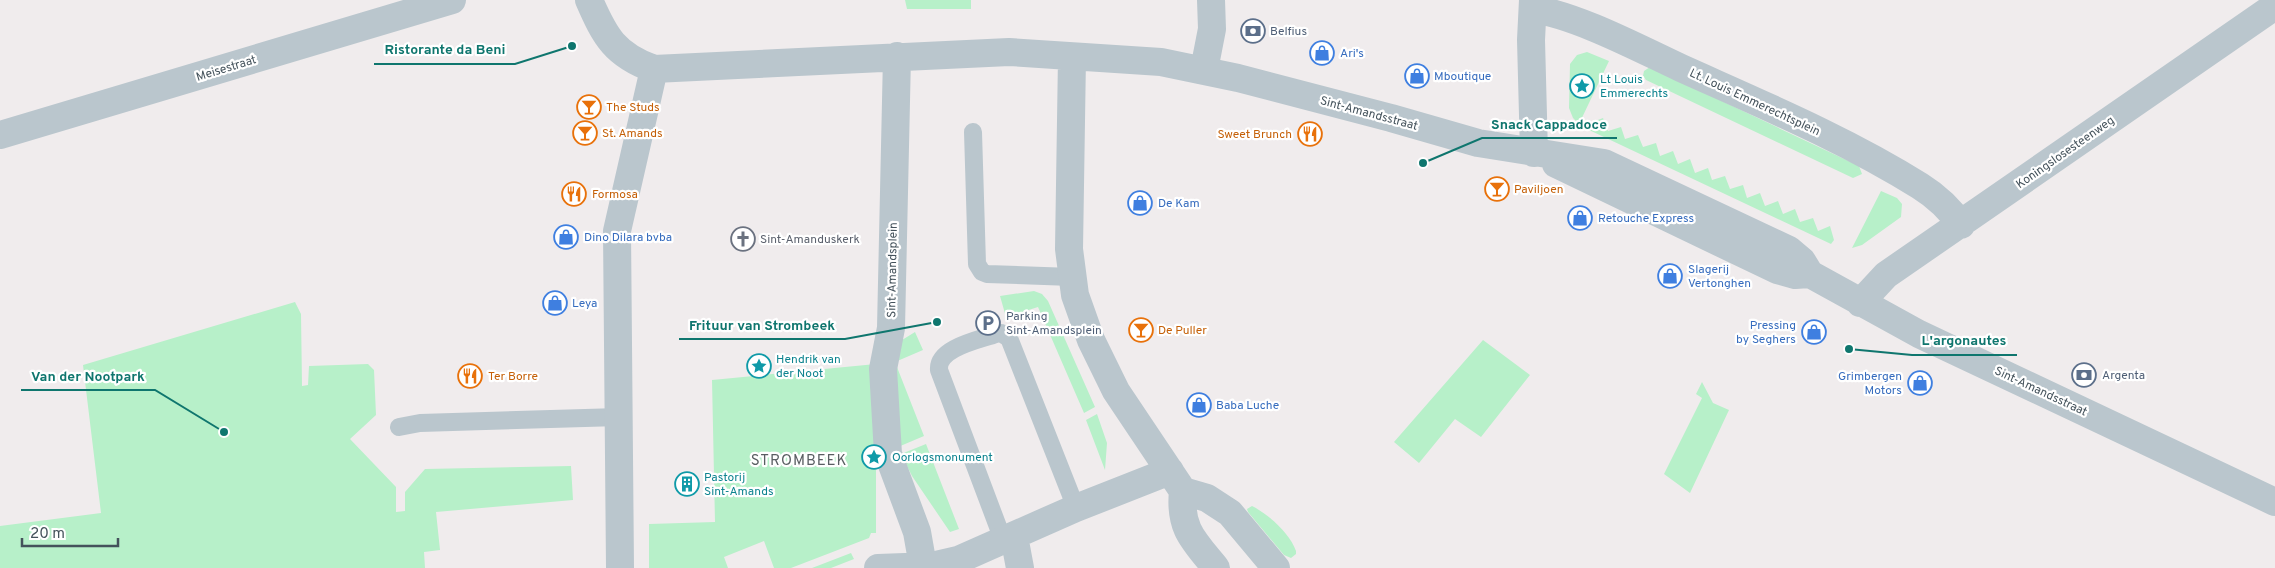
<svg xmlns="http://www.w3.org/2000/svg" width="2275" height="568" viewBox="0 0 2275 568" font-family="Overpass,sans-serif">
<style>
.green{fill:#b7f0c9}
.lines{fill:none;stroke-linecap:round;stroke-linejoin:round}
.lane{stroke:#bac6cd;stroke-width:18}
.street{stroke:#bac6cd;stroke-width:28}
.labels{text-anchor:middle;stroke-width:4.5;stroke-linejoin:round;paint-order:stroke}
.service-label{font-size:12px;fill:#4e5e75;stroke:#fff;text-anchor:start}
.shop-label{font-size:12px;fill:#366cbe;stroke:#fff;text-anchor:start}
.street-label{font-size:12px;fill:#44525b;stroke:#fff}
.culture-label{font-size:12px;fill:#0d838f;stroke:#fff;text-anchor:start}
.food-label{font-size:12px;fill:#c56008;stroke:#fff;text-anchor:start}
.worship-label{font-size:12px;fill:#5b616d;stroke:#fff;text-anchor:start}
.quarter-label{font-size:15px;letter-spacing:1px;fill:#595e62;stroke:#fff}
.leader{fill:none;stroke:#0f766e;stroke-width:2}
.callout-dot{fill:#0f766e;stroke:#fff;stroke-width:2}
.callout-label{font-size:14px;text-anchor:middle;font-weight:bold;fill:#0f766e;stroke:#fff;stroke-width:4.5;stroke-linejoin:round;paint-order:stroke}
</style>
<rect width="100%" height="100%" fill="#f0eced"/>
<path class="green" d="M905,0H971V9H907Z
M1587,52L1609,61L1579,124L1573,118L1569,108L1570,64L1577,55Z
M1650,67L1859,166L1862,174L1853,178L1646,80L1643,76L1644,71Z
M1603,118L1608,131L1621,127L1625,139L1638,135L1643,147L1656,143L1660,156L1673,151L1678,164L1690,159L1695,173L1708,168L1712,180L1725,176L1730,189L1743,185L1747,198L1760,193L1765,206L1778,201L1783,214L1795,209L1800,222L1813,218L1818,231L1830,226L1834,240L1831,244L1587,129L1590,123Z
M1881,191L1897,198L1902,204L1901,217L1862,245L1852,248Z
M1034,291L1042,294L1048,301L1095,407L1084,413L1038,307L1006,317L1000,296Z
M295,302L301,314L302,386L308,385L309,366L368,364L374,370L376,415L350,439L396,487V512L405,511V492L425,469L571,466L573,500L436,512L440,550L424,552L425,568H0V526L101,513L83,365Z
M915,332L923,350L895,362L924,436L898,447L894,345Z
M1483,340L1530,375L1481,437L1455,419L1419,463L1394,442Z
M876,364V533H871L869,538L791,568H774L764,541L724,557L728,568H649V524L715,522L712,380Z
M1702,382L1713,403L1729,410L1690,493L1664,474L1702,398L1696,394Z
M1097,414L1107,443L1105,470L1086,420Z
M926,444L959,529L950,532L912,476L901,454Z
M1252,506C1268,514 1290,533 1296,551V554L1291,558L1284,555L1248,512L1247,509Z
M851,553L854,559L831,568H812Z"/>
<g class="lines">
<path class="lane" d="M973,132L977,264L982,272L987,274L1072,277
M399,427L420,423L619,417
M1003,540L939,370C937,348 979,340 996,334L1001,333L1009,338L1076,508"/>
<path class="street" d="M589,0C605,37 615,55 654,69L1009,52L1161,62L1238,78L1391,118L1478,143L1604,163L1789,250L1802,261L1810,274L1919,334L2275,502
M1533,0L1531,40L1534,153
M1533,9C1578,16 1638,48 1681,68C1761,104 1845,139 1920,186C1936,196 1950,209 1961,225
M897,56L891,328L883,369L888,454L917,532L923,566
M1072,57L1069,249L1075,295L1091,340L1116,391L1183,491
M1204,70L1212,29L1211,0
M0,135L452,0
M1556,164L1777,270L1795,275L1810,274
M1860,303L1886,275L2275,6
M1183,491L1207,498L1230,513L1276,568
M1183,491C1179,529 1194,541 1216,568
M1014,536L1020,568
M620,568L617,231L654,69
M878,568L932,566L958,560L1076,508L1170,471"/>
</g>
<defs>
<g id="bank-ring" transform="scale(1.25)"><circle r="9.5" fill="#fff" stroke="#5c6f8a" stroke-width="1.5"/><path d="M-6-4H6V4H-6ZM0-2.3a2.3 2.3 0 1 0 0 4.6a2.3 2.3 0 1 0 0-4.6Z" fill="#5c6f8a"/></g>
<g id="shop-ring" transform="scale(1.25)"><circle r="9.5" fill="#fff" stroke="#3f7fe0" stroke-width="1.5"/><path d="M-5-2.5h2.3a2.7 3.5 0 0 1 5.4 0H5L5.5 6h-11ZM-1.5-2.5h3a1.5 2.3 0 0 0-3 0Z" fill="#3f7fe0"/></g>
<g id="sight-ring" transform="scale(1.25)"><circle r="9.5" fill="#fff" stroke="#0f9aa8" stroke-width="1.5"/><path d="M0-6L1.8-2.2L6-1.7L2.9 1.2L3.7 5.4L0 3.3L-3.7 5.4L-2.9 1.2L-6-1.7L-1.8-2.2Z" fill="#0f9aa8"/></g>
<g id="bar-ring" transform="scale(1.25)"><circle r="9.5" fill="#fff" stroke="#e8710a" stroke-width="1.5"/><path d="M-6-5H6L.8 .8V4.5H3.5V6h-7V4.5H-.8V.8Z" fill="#e8710a"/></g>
<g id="restaurant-ring" transform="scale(1.25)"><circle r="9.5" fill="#fff" stroke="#e8710a" stroke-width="1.5"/><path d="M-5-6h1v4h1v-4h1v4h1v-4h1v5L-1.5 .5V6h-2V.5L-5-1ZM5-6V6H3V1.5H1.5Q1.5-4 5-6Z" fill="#e8710a"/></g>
<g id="church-ring" transform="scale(1.25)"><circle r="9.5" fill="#fff" stroke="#6b7280" stroke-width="1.5"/><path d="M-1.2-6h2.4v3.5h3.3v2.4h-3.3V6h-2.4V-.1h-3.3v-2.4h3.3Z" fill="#6b7280"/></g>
<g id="parking-ring" transform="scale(1.25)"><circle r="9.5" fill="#fff" stroke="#5c6f8a" stroke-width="1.5"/><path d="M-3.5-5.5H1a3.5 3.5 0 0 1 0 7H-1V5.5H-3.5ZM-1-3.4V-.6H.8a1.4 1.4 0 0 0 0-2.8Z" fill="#5c6f8a"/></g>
<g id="building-ring" transform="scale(1.25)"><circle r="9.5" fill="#fff" stroke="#0f9aa8" stroke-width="1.5"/><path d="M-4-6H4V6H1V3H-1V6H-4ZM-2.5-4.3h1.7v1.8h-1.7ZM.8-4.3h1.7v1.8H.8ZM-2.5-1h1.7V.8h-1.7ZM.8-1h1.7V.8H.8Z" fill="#0f9aa8"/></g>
</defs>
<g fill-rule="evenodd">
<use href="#bank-ring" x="1253" y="31"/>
<use href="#shop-ring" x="1322" y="53"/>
<use href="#shop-ring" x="1417" y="76"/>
<use href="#sight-ring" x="1582" y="86"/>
<use href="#bar-ring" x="589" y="107"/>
<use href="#bar-ring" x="585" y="133"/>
<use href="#restaurant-ring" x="1310" y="134"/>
<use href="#bar-ring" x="1497" y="189"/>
<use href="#restaurant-ring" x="574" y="194"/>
<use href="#shop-ring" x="1140" y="203"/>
<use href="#shop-ring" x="1580" y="218"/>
<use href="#shop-ring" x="566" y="237"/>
<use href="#church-ring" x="743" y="239"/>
<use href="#shop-ring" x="1670" y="276"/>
<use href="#shop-ring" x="555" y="303"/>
<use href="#parking-ring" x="988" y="323"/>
<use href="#bar-ring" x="1141" y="330"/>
<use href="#shop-ring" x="1814" y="332"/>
<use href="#sight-ring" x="759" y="366"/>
<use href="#bank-ring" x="2084" y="375"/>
<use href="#restaurant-ring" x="470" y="376"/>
<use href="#shop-ring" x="1920" y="383"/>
<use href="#shop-ring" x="1199" y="405"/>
<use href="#sight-ring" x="874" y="457"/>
<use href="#building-ring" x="687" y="484"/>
</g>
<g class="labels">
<g class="service-label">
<text x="1270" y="35">Belfius</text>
<text x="1006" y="320">Parking<tspan x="1006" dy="14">Sint-Amandsplein</tspan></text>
<text x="2102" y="379">Argenta</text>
</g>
<g class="shop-label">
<text x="1340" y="57">Ari's</text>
<text x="1434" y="80">Mboutique</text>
<text x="1158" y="207">De Kam</text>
<text x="1598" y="222">Retouche Express</text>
<text x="584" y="241">Dino Dilara bvba</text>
<text x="1688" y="273">Slagerij<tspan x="1688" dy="14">Vertonghen</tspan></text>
<text x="572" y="307">Leya</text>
<text x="1796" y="329" text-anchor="end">Pressing<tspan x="1796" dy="14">by Seghers</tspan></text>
<text x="1902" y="380" text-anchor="end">Grimbergen<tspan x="1902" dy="14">Motors</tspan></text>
<text x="1216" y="409">Baba Luche</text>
</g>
<g class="street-label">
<text transform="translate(226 68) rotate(-17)" y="4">Meisestraat</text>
<text transform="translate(1755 102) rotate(25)" y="4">Lt. Louis Emmerechtsplein</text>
<text transform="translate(1369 113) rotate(15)" y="4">Sint-Amandsstraat</text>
<text transform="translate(2065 152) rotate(-35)" y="4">Koningslosesteenweg</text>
<text transform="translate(892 270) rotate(-89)" y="4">Sint-Amandsplein</text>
<text transform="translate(2041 391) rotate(25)" y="4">Sint-Amandsstraat</text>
</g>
<g class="culture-label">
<text x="1600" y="83">Lt Louis<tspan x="1600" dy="14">Emmerechts</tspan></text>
<text x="776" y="363">Hendrik van<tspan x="776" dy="14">der Noot</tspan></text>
<text x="892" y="461">Oorlogsmonument</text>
<text x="704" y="481">Pastorij<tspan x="704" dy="14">Sint-Amands</tspan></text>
</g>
<g class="food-label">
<text x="606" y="111">The Studs</text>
<text x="602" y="137">St. Amands</text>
<text x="1292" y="138" text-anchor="end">Sweet Brunch</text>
<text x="1514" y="193">Paviljoen</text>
<text x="592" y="198">Formosa</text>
<text x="1158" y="334">De Puller</text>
<text x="488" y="380">Ter Borre</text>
</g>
<g class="worship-label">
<text x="760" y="243">Sint-Amanduskerk</text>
</g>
<g class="quarter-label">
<text x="799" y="465">STROMBEEK</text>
</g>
</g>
<path class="leader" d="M572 46L515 64H374M1423 163L1482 138H1617M937 322L845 339H679M1849 349L1912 355H2017M224 432L155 390H21"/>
<g class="callout-dot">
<circle cx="572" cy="46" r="5"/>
<circle cx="1423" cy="163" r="5"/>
<circle cx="937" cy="322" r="5"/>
<circle cx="1849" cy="349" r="5"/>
<circle cx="224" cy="432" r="5"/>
</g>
<g class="callout-label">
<text x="445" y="54">Ristorante da Beni</text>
<text x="1549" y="129">Snack Cappadoce</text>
<text x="762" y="330">Frituur van Strombeek</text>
<text x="1964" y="345">L'argonautes</text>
<text x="88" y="381">Van der Nootpark</text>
</g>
<path d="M22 538v8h96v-8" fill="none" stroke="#44525b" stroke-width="2.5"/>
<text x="30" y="538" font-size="15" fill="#44525b" stroke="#ffffff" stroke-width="4" paint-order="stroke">20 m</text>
</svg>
